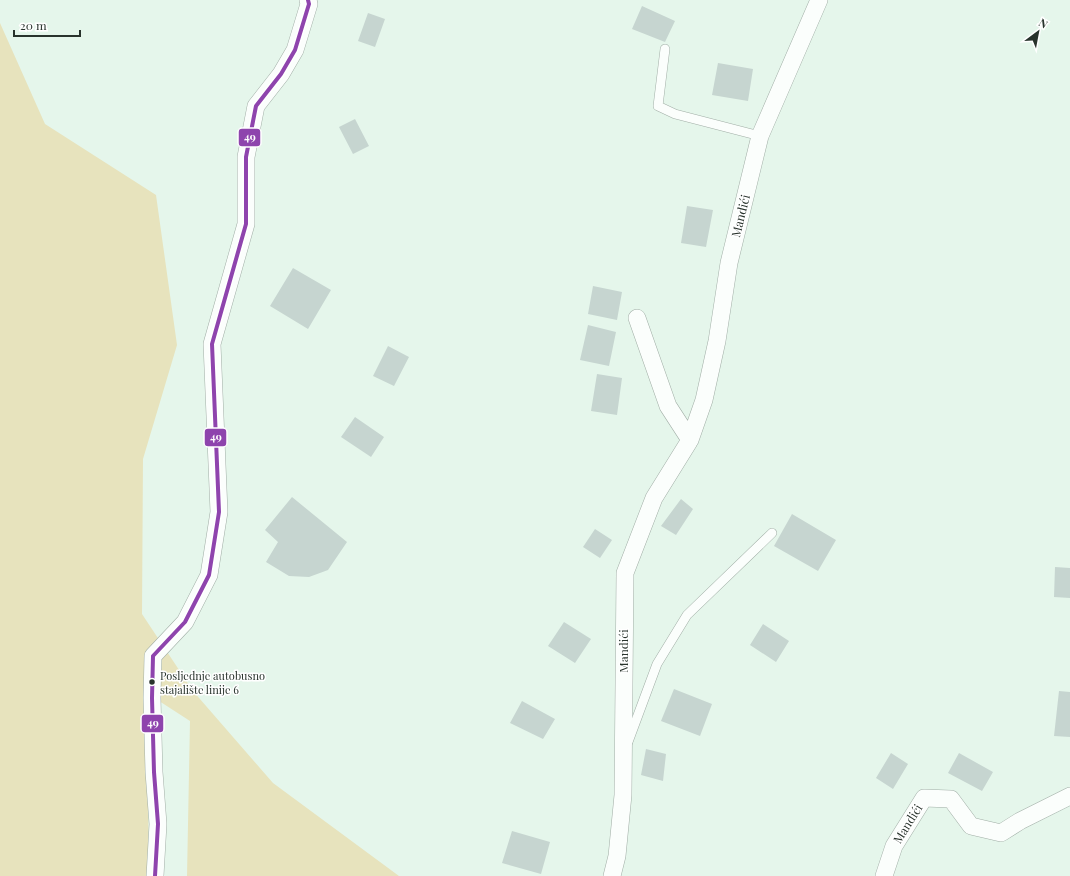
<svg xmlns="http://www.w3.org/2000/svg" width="1070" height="876" viewBox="0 0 1070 876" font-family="'Playfair Display',serif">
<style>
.green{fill:#e7e3bd}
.building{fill:#c6d5d0}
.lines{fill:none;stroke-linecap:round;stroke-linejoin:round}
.lane-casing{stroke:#a1aea6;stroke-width:10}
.street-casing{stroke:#a1aea6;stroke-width:18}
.lane{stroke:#fbfefc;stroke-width:9}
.street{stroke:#fbfefc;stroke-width:17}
.bus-1-casing{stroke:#fff;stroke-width:7}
.bus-1{stroke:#8e44ad;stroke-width:4}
.bus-dot{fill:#28332c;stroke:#fff;stroke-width:1.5}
.labels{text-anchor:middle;stroke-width:3;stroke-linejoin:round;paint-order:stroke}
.bus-label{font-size:11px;fill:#28332c;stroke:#fff;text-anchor:start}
.street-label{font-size:12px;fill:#28332c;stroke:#fff}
.line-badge{stroke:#fff;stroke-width:1.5}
.badge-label{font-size:11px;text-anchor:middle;font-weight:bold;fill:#fff}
</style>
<rect width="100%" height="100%" fill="#e5f6eb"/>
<path class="green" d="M0,23L45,124L156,195L177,345L143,459L142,614L193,691L273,783L399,876H187L190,721L156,699L148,790L149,876H0Z"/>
<path class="building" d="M642,6L675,21L665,42L632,29Z
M368,13L385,19L375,47L358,41Z
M718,63L753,69L748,101L712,95Z
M355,119L369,146L353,154L339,127Z
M687,206L713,210L706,247L681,243Z
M293,268L331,290L308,329L270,306Z
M593,286L622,292L617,320L588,314Z
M588,325L616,332L609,366L580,360Z
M388,346L409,357L394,386L373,376Z
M597,374L622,378L617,415L591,411Z
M355,417L384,437L371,457L341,437Z
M292,497L347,542L328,570L309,577L289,576L266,562L278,542L265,530Z
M681,499L693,509L676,535L661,526Z
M792,514L836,540L818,571L774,546Z
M595,529L612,540L600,558L583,547Z
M1055,567L1070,568V598L1054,597Z
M564,622L591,639L575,663L548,646Z
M763,624L789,641L776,662L750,645Z
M674,689L712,704L700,736L661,721Z
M1059,691L1070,692V737L1054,736Z
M522,701L555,719L543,739L510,723Z
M646,749L666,754L663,781L641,775Z
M891,753L908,764L893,789L876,778Z
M959,753L993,772L982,791L948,773Z
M512,831L550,842L541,874L502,863Z"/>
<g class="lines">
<g class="lane-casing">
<path id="lane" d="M665,49L658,106L675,114L760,136
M628,742L657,664L687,615L772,533"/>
</g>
<g class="street-casing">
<path id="street" d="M637,318L668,406L690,440
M155,876L158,824L154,772L152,698L153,656L185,622L209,575L219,512L212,344L246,224V157L256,106L281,74L295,50L309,4L308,0
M612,876L617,856L623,795L625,573L654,498L690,440L704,400L717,341L729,263L760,136L819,0
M884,876L894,846L924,798L951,799L971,826L1001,833L1020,821L1070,796"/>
</g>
<use href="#lane" class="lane"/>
<use href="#street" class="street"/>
<g class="bus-1-casing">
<path id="bus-1" d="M155,876L158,824L154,772L152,698L153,656L185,622L209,575L219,512L212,344L246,224V157L256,106L281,74L295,50L309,4L308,0"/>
</g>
<use href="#bus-1" class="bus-1"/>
</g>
<circle class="bus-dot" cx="152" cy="682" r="3.5"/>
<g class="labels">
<g class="bus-label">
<text x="160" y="680">Posljednje autobusno<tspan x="160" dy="14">stajalište linije 6</tspan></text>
</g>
<g class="street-label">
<text transform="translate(741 216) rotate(-76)" y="4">Mandići</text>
<text transform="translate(624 651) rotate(-90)" y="4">Mandići</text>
<text transform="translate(908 824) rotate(-58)" y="4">Mandići</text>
</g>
</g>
<g class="line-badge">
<rect x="238" y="128" width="23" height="19" rx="4" fill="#8e44ad"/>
<rect x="204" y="428" width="23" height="19" rx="4" fill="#8e44ad"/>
<rect x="141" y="714" width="23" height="19" rx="4" fill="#8e44ad"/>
</g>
<g class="badge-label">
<text x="250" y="141">49</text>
<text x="216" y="441">49</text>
<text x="153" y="727">49</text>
</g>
<g transform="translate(1038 32) rotate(32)" stroke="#ffffff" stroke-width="3" paint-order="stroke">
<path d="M0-3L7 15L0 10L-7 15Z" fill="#28332c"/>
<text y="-6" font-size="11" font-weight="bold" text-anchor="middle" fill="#28332c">N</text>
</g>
<path d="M14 30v6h66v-6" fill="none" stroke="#28332c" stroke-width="2"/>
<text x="20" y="30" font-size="12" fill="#28332c" stroke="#ffffff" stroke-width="3" paint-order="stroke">20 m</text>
</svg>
